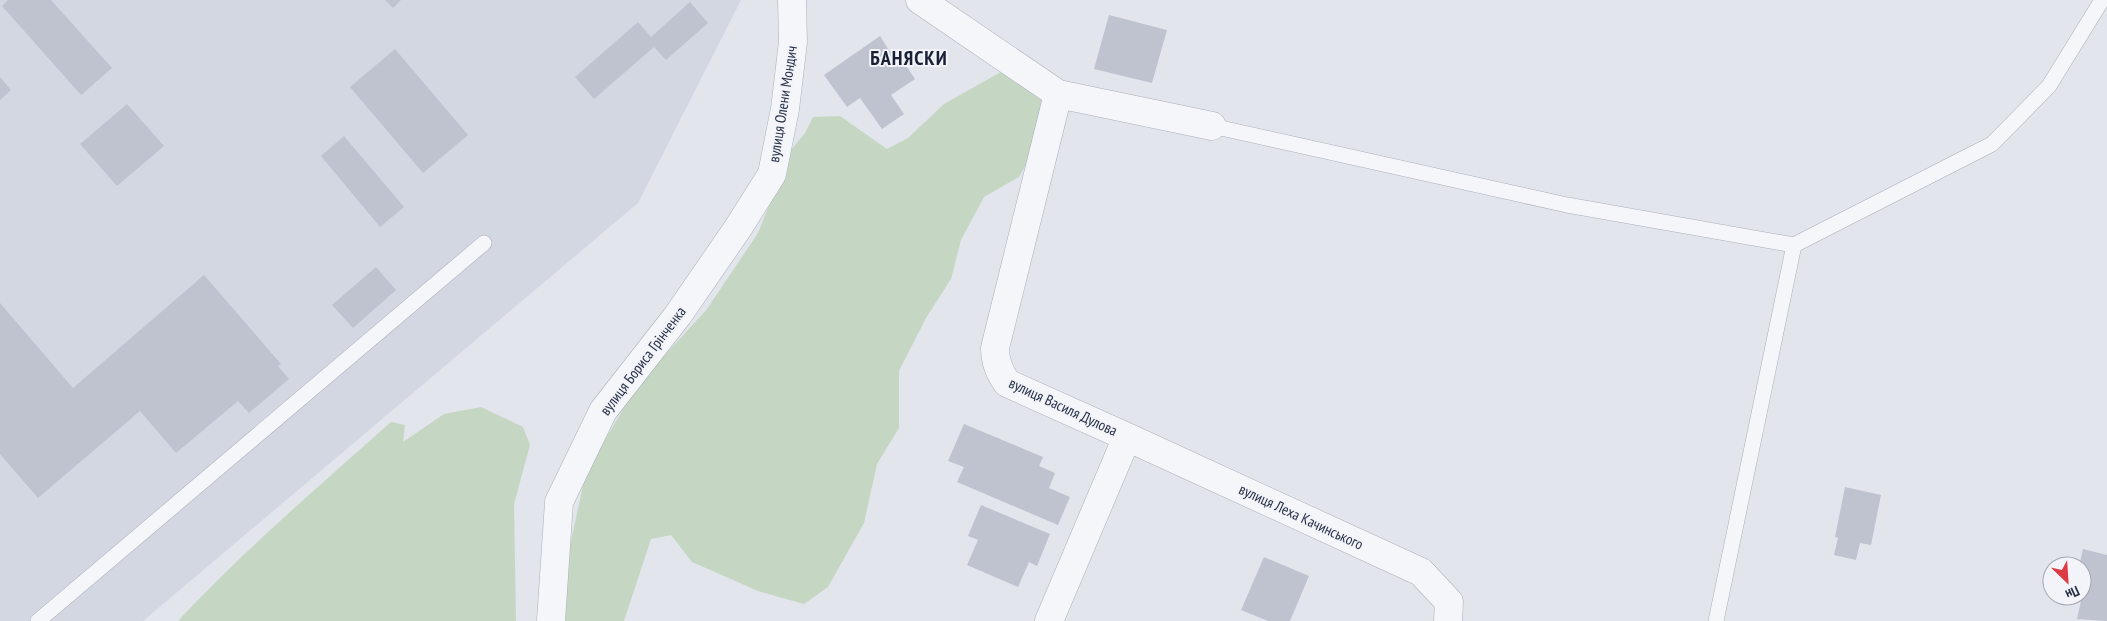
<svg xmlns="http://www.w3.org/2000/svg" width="2107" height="621" viewBox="0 0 2107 621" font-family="'PT Sans Narrow',sans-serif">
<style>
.built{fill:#d3d7e1}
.green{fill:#c5d7c2}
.building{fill:#bec3cf}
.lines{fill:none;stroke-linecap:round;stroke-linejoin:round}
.lane-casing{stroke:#aaafba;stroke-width:16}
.street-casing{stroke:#aaafba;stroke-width:29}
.lane{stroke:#f5f6f9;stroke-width:15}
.street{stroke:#f5f6f9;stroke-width:28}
.labels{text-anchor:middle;stroke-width:4;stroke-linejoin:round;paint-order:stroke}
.street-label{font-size:15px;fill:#283046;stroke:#f2f4f9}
.district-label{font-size:20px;font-weight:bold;letter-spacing:1px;fill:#1a2137;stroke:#f2f4f9}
</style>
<rect width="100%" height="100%" fill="#e2e5ec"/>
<path class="built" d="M0,0H741L638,203L143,621H0Z"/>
<path class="green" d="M1001,72L1042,101L1041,138L1019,177L984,197L961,240L951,279L926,318L899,371V428L877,464L864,523L828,587L804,604L758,591L692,562L671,535L651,539L624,621H564V573L586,472L636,387L707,309L758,233L791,150L805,133L813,117L840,116L887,149L908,138L944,104Z
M481,407L523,427L530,445L514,504L516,621H178C244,550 318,487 391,422L405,425L403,442L444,414Z"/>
<path class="building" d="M8,0H51L112,68L81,95L2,6Z
M385,0H401L393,8Z
M690,2L708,23L666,60L654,47L594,99L575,77L638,22L651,37Z
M1109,15L1167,30L1152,83L1094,69Z
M880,36L890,52L895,49L915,79L891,95L904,114L882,129L860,98L847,107L824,75Z
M395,49L468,135L423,173L350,87Z
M0,77L11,90L0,100Z
M127,104L164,146L117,186L80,144Z
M344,136L404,207L380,227L321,156Z
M376,267L396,290L353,328L332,305Z
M204,275L281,364L278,366L289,379L249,413L238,401L176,453L140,411L38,498L0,454V303L73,388Z
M964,424L1043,457L1039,466L1055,473L1049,488L1070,497L1058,525L957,482L964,467L948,461Z
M1845,487L1881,495L1871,545L1860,543L1856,560L1834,555L1838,538L1835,537Z
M981,505L1050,534L1037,566L1029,562L1018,587L967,565L978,540L968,536Z
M2083,549L2107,555V621L2077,619L2083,592L2082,566H2079Z
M1264,557L1309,576L1290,621H1268L1241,610Z"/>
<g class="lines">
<g class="lane-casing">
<path id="lane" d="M1212,126L1567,205L1794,245L1992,144L2049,86L2102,0
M38,621L484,243
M1716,621L1794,245"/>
</g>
<g class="street-casing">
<path id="street" d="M920,0L1058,94L1212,126
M1127,437L1421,572L1449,602L1448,621
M551,621L559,502L603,411L678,315L738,228L772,174L785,109L793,42L792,0
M1049,621L1127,437L1007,383C999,372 995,362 995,348L1058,94"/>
</g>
<use href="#lane" class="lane"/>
<use href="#street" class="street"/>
</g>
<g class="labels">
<g class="street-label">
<text transform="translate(783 104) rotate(-81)" y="5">вулиця Олени Мондич</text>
<text transform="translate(643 361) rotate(-53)" y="5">вулиця Бориса Грінченка</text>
<text transform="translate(1063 407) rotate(25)" y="5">вулиця Василя Дулова</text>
<text transform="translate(1301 517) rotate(25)" y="5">вулиця Леха Качинського</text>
</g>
<g class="district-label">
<text x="909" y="65">БАНЯСКИ</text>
</g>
</g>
<g transform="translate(2067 581) rotate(155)"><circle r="24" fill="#f2f4f9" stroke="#a1a6b1"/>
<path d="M0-4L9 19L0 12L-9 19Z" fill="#dd3b44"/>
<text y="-8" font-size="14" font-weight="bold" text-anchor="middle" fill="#283046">Пн</text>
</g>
</svg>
